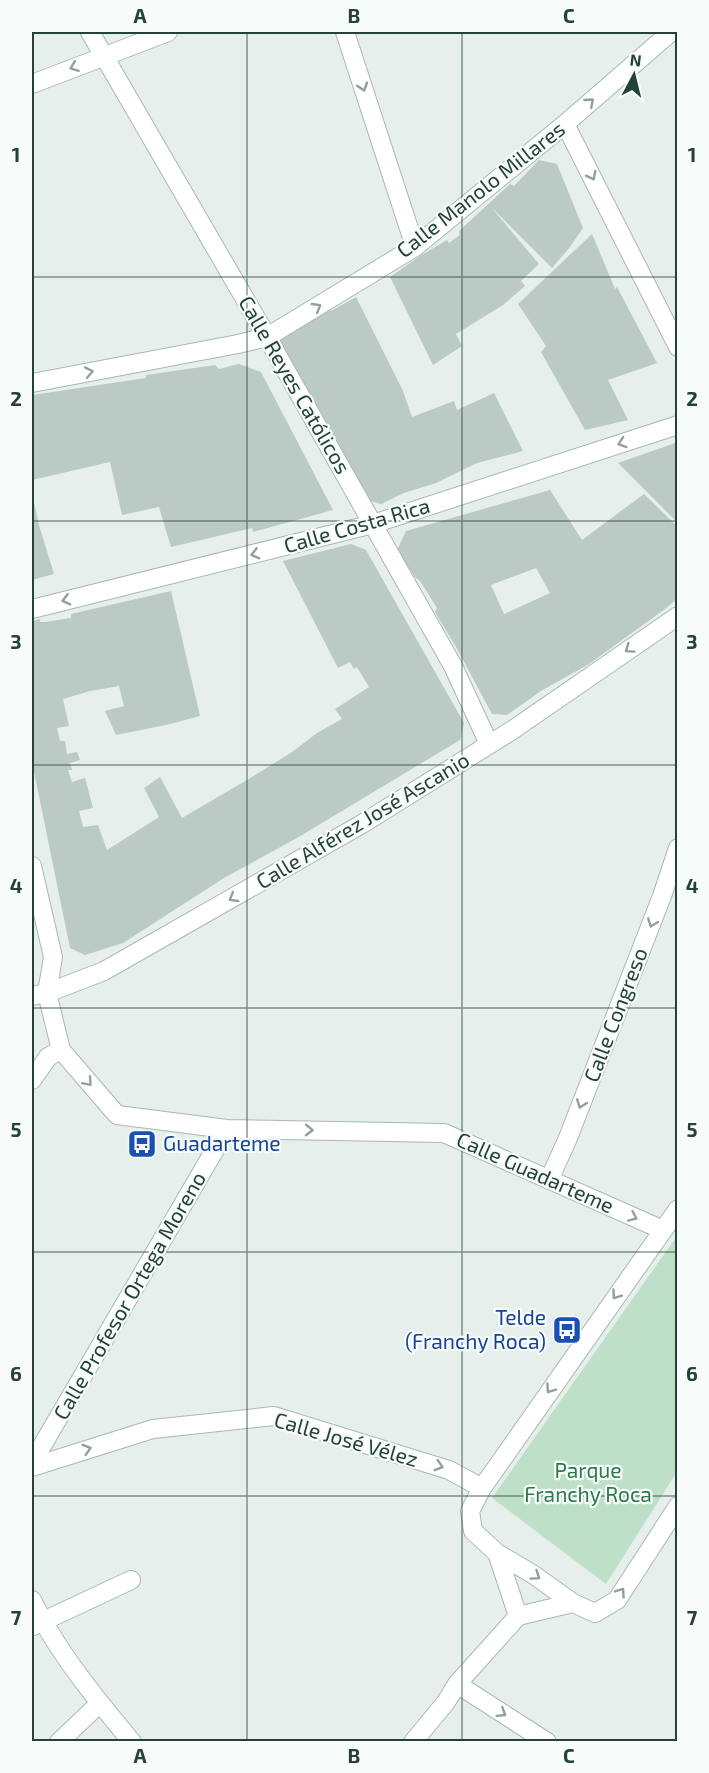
<svg xmlns="http://www.w3.org/2000/svg" width="709" height="1773" viewBox="0 0 709 1773" font-family="'Exo 2',sans-serif">
<style>
.green{fill:#bfe0c8}
.building{fill:#bbcac4;fill-rule:evenodd}
.lines{fill:none;stroke-linecap:round;stroke-linejoin:round}
.street-casing{stroke:#a8b8b2;stroke-width:20}
.street{stroke:#fff;stroke-width:18}
.oneway{stroke:#92a09c}
.grid{fill:none;stroke:#24423a;stroke-width:1.5;stroke-opacity:0.55}
.labels{text-anchor:middle;stroke-width:4.5;stroke-linejoin:round;paint-order:stroke}
.street-label{font-size:21px;fill:#24423a;stroke:#f7fbf9}
.transit-label{font-size:21px;fill:#164399;stroke:#f7fbf9;text-anchor:start}
.park-label{font-size:21px;fill:#2d7a4b;stroke:#f7fbf9}
.neatline{fill:none;stroke:#24423a;stroke-width:2}
.grid-label{font-size:20px;text-anchor:middle;font-weight:bold;fill:#24423a}
</style>
<rect width="100%" height="100%" fill="#e6efeb"/>
<path class="green" d="M677,1236V1472L606,1584L492,1498Z"/>
<path class="building" d="M539,160L557,164L583,228L570,247L552,268L491,207L539,264L521,281L525,286L503,305L456,334L462,346L433,365L390,277L420,256L447,240L449,243L460,235L459,231L510,184L514,186Z
M592,234L615,289L617,287L657,363L608,380L628,420L585,430L541,352L546,346L518,304Z
M356,297L403,391L412,417L454,401L457,410L494,393L523,451L477,463L436,483L404,493L381,504L367,500L270,338L328,305L331,311Z
M239,364L261,372L333,510L253,532L252,528L171,547L159,507L122,515L110,462L32,480V395L146,378V375L215,365L219,369Z
M678,442V523L618,463Z
M550,490L582,540L644,494L678,527V598L665,609L589,664L541,691L507,715L492,714L456,647L435,612L437,608L420,581L415,577L397,550L406,531ZM536,568L550,593L504,614L491,585Z
M32,493L39,525L54,574L32,580Z
M351,544L366,550L464,723L460,740L297,838L224,878L123,943L85,955L70,948L32,762V621L40,619V622H45L71,618V614L171,591L200,716L166,725L116,735L105,711L124,706L119,686L90,691L63,699L69,726L57,728L60,741H65L67,754L77,752L80,760L70,763L72,770H68L72,782L85,778L93,808L79,811L83,827L98,825L107,850L159,817L144,788L160,777L182,818L252,777L292,752L317,733L342,719L335,709L369,687L357,667L354,669L350,662L338,668L283,561Z"/>
<g class="lines">
<g class="street-casing">
<path id="street" d="M90,32L267,337L453,666L489,744
M345,32L415,247
M32,84L168,32
M565,124L678,347
M32,383L238,344L267,337L415,247L565,124L671,32
M32,609L373,524L678,425
M32,866L53,957L47,993L61,1050L117,1115L227,1129L444,1133L663,1230
M32,996L47,993L104,971L362,824L511,731L678,616
M32,1080L48,1057L61,1050
M549,1180L568,1138L662,896L678,848
M678,1209L482,1488L470,1511L473,1531L497,1553L534,1575L573,1603L595,1613L617,1600L678,1506
M32,1463L227,1129
M32,1467L153,1429L274,1416L449,1470L482,1488
M497,1553L518,1616
M32,1600C56,1650 96,1699 132,1742
M33,1626L131,1580
M457,1684L547,1742
M59,1742L100,1703
M413,1742L446,1702L457,1684L518,1616L573,1603"/>
</g>
<use href="#street" class="street"/>
</g>
<defs><path id="oneway-chevron" d="M-2-3.5L2.5 0L-2 3.5" fill="none" stroke-width="1.6" stroke-linecap="round" stroke-linejoin="round" transform="scale(1.5)"/></defs>
<g class="oneway">
<use href="#oneway-chevron" transform="translate(74 67) rotate(159)"/>
<use href="#oneway-chevron" transform="translate(363 87) rotate(72)"/>
<use href="#oneway-chevron" transform="translate(590 102) rotate(-41)"/>
<use href="#oneway-chevron" transform="translate(592 176) rotate(63)"/>
<use href="#oneway-chevron" transform="translate(317 307) rotate(-31)"/>
<use href="#oneway-chevron" transform="translate(89 372) rotate(-11)"/>
<use href="#oneway-chevron" transform="translate(622 443) rotate(162)"/>
<use href="#oneway-chevron" transform="translate(255 554) rotate(166)"/>
<use href="#oneway-chevron" transform="translate(66 600) rotate(166)"/>
<use href="#oneway-chevron" transform="translate(629 649) rotate(145)"/>
<use href="#oneway-chevron" transform="translate(233 898) rotate(150)"/>
<use href="#oneway-chevron" transform="translate(652 923) rotate(111)"/>
<use href="#oneway-chevron" transform="translate(88 1082) rotate(49)"/>
<use href="#oneway-chevron" transform="translate(581 1104) rotate(111)"/>
<use href="#oneway-chevron" transform="translate(309 1130) rotate(1)"/>
<use href="#oneway-chevron" transform="translate(633 1217) rotate(24)"/>
<use href="#oneway-chevron" transform="translate(616 1295) rotate(126)"/>
<use href="#oneway-chevron" transform="translate(550 1389) rotate(125)"/>
<use href="#oneway-chevron" transform="translate(87 1449) rotate(-17)"/>
<use href="#oneway-chevron" transform="translate(439 1466) rotate(17)"/>
<use href="#oneway-chevron" transform="translate(536 1576) rotate(34)"/>
<use href="#oneway-chevron" transform="translate(621 1592) rotate(-55)"/>
<use href="#oneway-chevron" transform="translate(502 1713) rotate(32)"/>
</g>
<path class="grid" d="M247,32V1742M462,32V1742M32,277H678M32,521H678M32,765H678M32,1008H678M32,1252H678M32,1496H678"/>
<defs>
<g id="bus-square" transform="scale(1.5)"><rect x="-9" y="-9" width="18" height="18" rx="4" fill="#1a4fb4" stroke="#f7fbf9"/><path d="M-5-6H5V4H4V6H2V4H-2V6H-4V4H-5ZM-3.5-4V0h7V-4ZM-3.5 1.2v1.5H-2V1.2ZM2 1.2v1.5H3.5V1.2Z" fill="#fff"/></g>
</defs>
<g fill-rule="evenodd">
<use href="#bus-square" x="142" y="1144"/>
<use href="#bus-square" x="567" y="1330"/>
</g>
<g class="labels">
<g class="street-label">
<text transform="translate(481 190) rotate(-38)" y="7">Calle Manolo Millares</text>
<text transform="translate(294 385) rotate(60)" y="7">Calle Reyes Católicos</text>
<text transform="translate(357 526) rotate(-16)" y="7">Calle Costa Rica</text>
<text transform="translate(363 821) rotate(-31)" y="7">Calle Alférez José Ascanio</text>
<text transform="translate(616 1015) rotate(-69)" y="7">Calle Congreso</text>
<text transform="translate(535 1173) rotate(24)" y="7">Calle Guadarteme</text>
<text transform="translate(130 1296) rotate(-60)" y="7">Calle Profesor Ortega Moreno</text>
<text transform="translate(346 1440) rotate(16)" y="7">Calle José Vélez</text>
</g>
<g class="transit-label">
<text x="163" y="1151">Guadarteme</text>
<text x="546" y="1325" text-anchor="end">Telde<tspan x="546" dy="24">(Franchy Roca)</tspan></text>
</g>
<g class="park-label">
<text x="588" y="1478">Parque<tspan x="588" dy="24">Franchy Roca</tspan></text>
</g>
</g>
<rect width="709" height="1773" fill="none" stroke="#f7fbf9" stroke-width="66"/>
<g transform="translate(634 75) rotate(7)" stroke="#f7fbf9" stroke-width="4.5" paint-order="stroke">
<path d="M0-4.5L10 22L0 15L-10 22Z" fill="#24423a"/>
<text y="-9" font-size="16" font-weight="bold" text-anchor="middle" fill="#24423a">N</text>
</g>
<rect x="33" y="33" width="643" height="1707" class="neatline"/>
<g class="grid-label">
<text x="140" y="23">A</text>
<text x="354" y="23">B</text>
<text x="569" y="23">C</text>
<text x="16" y="162">1</text>
<text x="692" y="162">1</text>
<text x="16" y="406">2</text>
<text x="692" y="406">2</text>
<text x="16" y="649">3</text>
<text x="692" y="649">3</text>
<text x="16" y="893">4</text>
<text x="692" y="893">4</text>
<text x="16" y="1137">5</text>
<text x="692" y="1137">5</text>
<text x="16" y="1381">6</text>
<text x="692" y="1381">6</text>
<text x="16" y="1625">7</text>
<text x="692" y="1625">7</text>
<text x="140" y="1763">A</text>
<text x="354" y="1763">B</text>
<text x="569" y="1763">C</text>
</g>
</svg>
